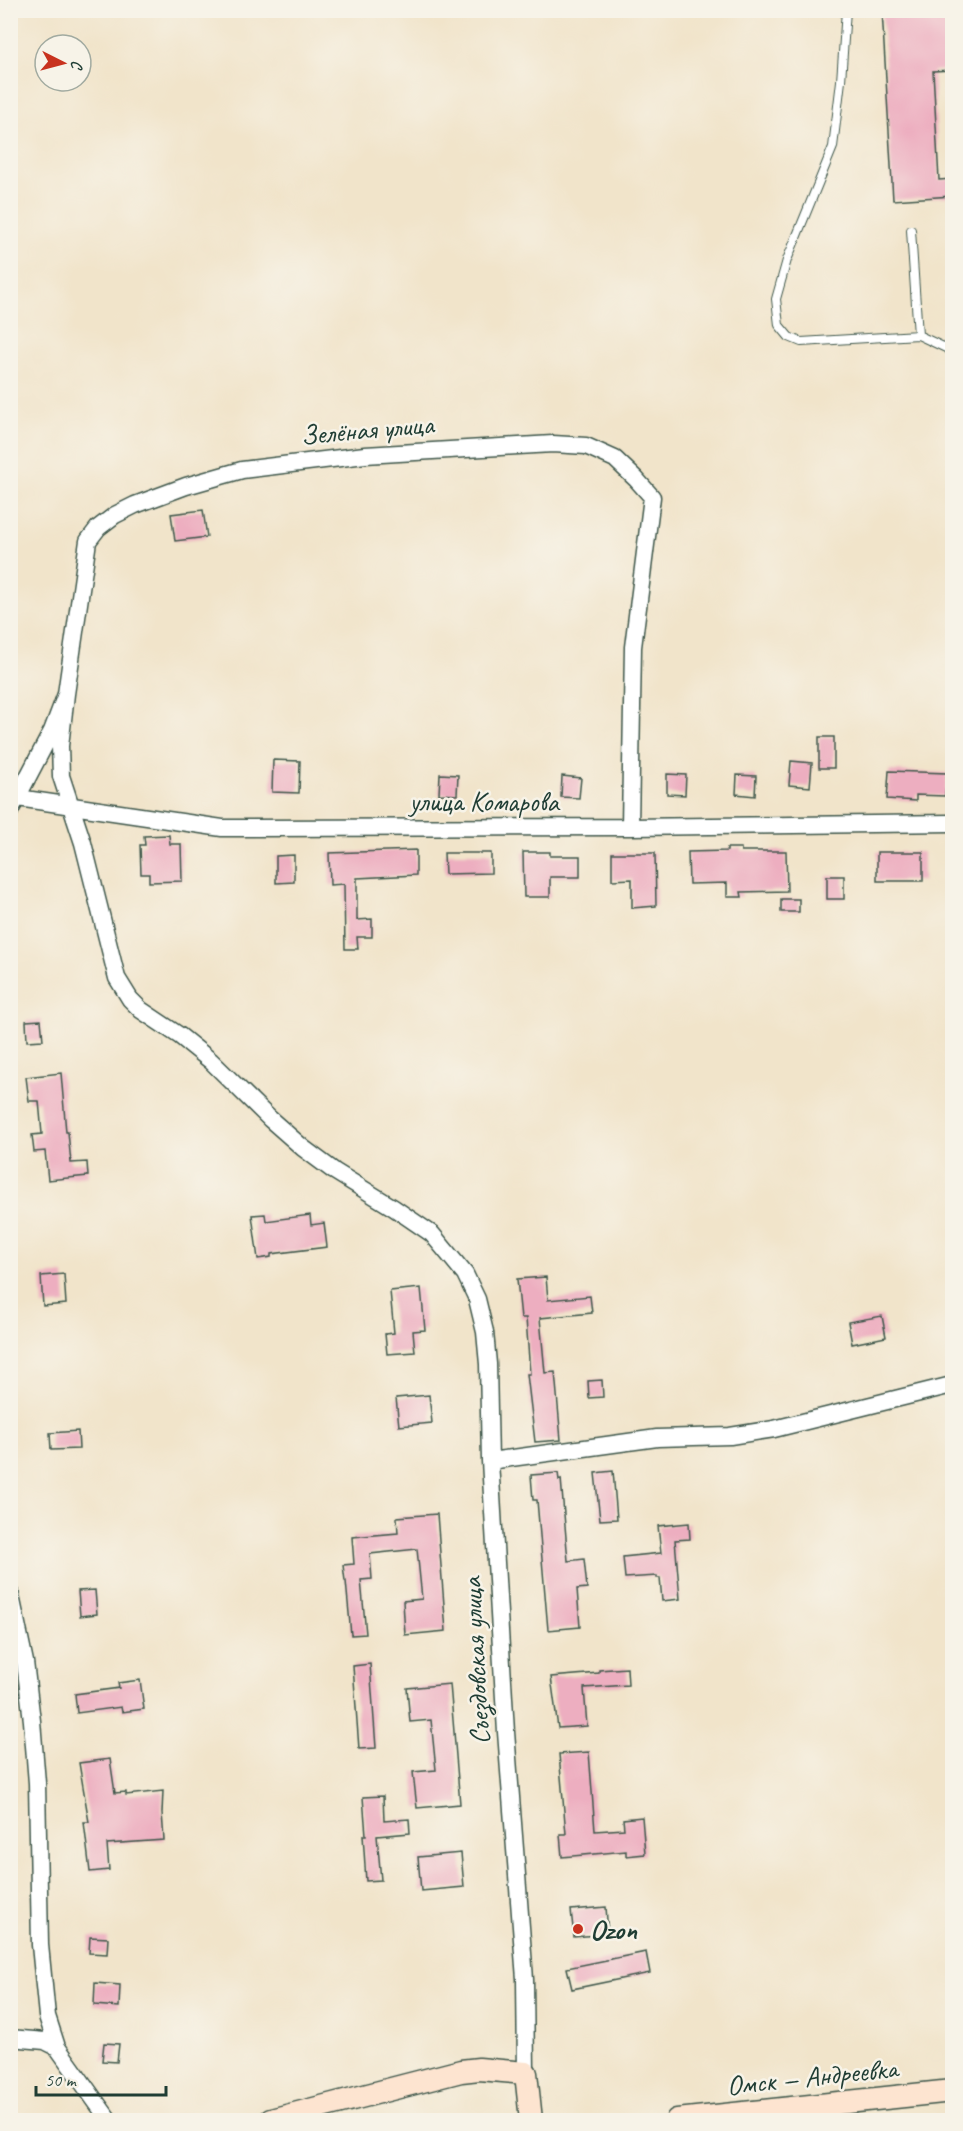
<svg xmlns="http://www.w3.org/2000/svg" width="963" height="2131" viewBox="0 0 963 2131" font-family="Caveat,sans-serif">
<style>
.building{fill:#edaec0}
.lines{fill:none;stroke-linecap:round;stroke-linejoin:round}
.lane-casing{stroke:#3e564a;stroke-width:10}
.street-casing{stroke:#3e564a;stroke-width:19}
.secondary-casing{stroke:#3e564a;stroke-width:25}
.lane{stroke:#fff;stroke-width:8}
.street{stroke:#fff;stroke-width:16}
.secondary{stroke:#fde4d0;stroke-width:22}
.poi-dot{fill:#c8321e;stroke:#f7f3e8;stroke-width:2}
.labels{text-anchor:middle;stroke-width:5;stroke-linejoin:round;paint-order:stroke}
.street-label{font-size:28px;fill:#1f3d34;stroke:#f7f3e8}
.poi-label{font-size:28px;font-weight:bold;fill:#1f3d34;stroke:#f7f3e8;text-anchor:start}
</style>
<rect width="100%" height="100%" fill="#f7f3e8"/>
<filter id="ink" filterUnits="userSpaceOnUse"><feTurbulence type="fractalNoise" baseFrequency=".0167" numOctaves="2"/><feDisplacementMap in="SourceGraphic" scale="12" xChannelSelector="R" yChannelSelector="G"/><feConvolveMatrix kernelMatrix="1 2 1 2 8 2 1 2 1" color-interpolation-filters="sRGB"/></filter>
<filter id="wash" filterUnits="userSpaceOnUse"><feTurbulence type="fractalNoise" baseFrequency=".008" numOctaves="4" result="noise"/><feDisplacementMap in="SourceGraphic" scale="24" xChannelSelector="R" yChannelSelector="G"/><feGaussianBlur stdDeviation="1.35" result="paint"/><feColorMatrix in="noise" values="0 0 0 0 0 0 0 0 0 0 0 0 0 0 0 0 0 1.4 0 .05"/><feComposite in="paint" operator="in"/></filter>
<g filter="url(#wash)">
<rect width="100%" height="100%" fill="#f1e4ca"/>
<g id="blocks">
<path class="building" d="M882,10H952V70L933,71L939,180L952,179V196L893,200Z
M203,510L207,537L175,541L171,514Z
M819,737H834V768H819Z
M273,760L300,761L299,793L272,792Z
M791,761L812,763L810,787L789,785Z
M889,771L947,773L945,796L916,795V801L887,799Z
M440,774L458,775L457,795L439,794Z
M667,774L686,775L685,795L667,794Z
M737,775L756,776L755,796L736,794Z
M562,776L581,778L579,798L561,797Z
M169,835L170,844H181L182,881L149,882V874H141L140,845H145L144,836Z
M727,848H741V851H786L787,891L741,892L742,897H727V883L689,884L688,852L727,851Z
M416,850V875L357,878V920L372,919V937H357L358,949H345L344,884L330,885L329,853Z
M523,852H550V856H580V877H550V897H524Z
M877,852H923V881H877Z
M444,853H491V873L445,874Z
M612,853H655L656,906L632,908V879L612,880Z
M294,855V882L276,883V856Z
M827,876H844V899H827Z
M781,899H799V912H781Z
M41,1020L43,1040L27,1041L26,1021Z
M61,1073L66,1132H68L71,1163L87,1162L88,1176L48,1180L45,1151L34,1152L32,1135L42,1134L39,1101H29L26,1077Z
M265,1214L266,1221L310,1215L311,1225L324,1223L327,1247L271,1254V1257L258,1259L252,1215Z
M64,1274L66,1304L43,1306L41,1276Z
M546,1277L548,1300L590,1296L592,1313L540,1318L545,1373L555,1372L561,1440L535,1442L527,1374H530L526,1318H521L517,1279Z
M421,1288L425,1330L413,1331L415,1352L387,1354L385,1334L394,1333L390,1291Z
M882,1316L886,1337L852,1344L848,1322Z
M602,1380L603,1397L589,1398L588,1381Z
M429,1395L432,1423L399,1426L396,1398Z
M78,1431L79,1449L51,1450L50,1433Z
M613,1471L617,1519L600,1520L595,1473Z
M558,1473L559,1480L561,1479L568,1561L584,1559L587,1588L577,1589L580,1627L548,1630L537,1500H533L531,1475Z
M437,1514L446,1631L405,1635L403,1601L422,1599L417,1549L370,1554L372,1579L361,1580L366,1634L351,1635L346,1581H345L343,1565L354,1564L352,1537L398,1533L397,1517Z
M689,1523L690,1539L675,1540L680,1599L662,1601L660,1578H657V1576L625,1578L623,1557L661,1553L658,1526Z
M95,1590L97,1614L80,1616L78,1591Z
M370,1664L376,1748L359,1749L353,1666Z
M627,1668L628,1685L584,1688L587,1726L558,1728L551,1677L599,1673V1670Z
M140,1680L144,1709L122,1712L121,1707L77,1713L75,1694L119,1688L118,1683Z
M450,1684L460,1804L417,1808L413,1772L436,1770L431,1720L410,1722L407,1688Z
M589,1752L595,1831L624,1829L623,1819L642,1817L645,1854L626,1856V1851L562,1857L560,1834H566L559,1754Z
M110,1759L115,1793L126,1792V1795L163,1791L162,1813L164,1840L107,1844L109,1870L90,1872L84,1822H89L79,1763Z
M383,1796L384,1821L409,1819L410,1833L377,1836L381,1880L366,1881L363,1835H366L363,1797Z
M461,1853L464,1887L421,1891L418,1857Z
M606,1907L608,1934L574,1937L571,1910Z
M90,1937L108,1938L107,1954L89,1953Z
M646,1952L650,1973L572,1989L567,1968Z
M95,1983L120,1985L119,2007L94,2005Z
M104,2043L119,2044L117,2062L102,2061Z"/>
</g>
</g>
<g filter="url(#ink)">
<use href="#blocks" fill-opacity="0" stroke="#3e564a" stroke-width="1.5"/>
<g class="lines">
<g class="lane-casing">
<path id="lane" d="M846,10L841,81L833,147L787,260L776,299L779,325L789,337L801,342L918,335L952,351
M911,230L918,335"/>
</g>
<g class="street-casing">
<path id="street" d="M66,694L60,746L61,776L83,843L117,978L130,999L141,1010L180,1036L211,1061L270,1119L303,1148L334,1171L394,1208L432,1234L465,1274L477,1299L485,1332L488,1364L490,1461L506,1732L525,1979L526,2073
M18,798L222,828L630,827L952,823
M10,811L52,731L66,694L88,541L98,528L115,515L135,505L186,486L242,470L365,455L553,444L586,446L615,459L636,479L652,497L633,647L630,827
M490,1461L657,1438L730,1436L774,1429L952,1385
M10,1591L25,1662L32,1721L37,1783L40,1945L47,2016L57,2047L109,2120
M10,2038L45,2041L57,2047"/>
</g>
<g class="secondary-casing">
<path id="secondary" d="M271,2120L461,2071L479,2069L526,2073L531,2120
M677,2120L952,2091"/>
</g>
<use href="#lane" class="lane"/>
<use href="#street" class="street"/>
<use href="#secondary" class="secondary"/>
</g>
</g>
<circle class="poi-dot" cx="578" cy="1929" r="6"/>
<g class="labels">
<g class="street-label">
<text transform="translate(367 429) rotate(-5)" y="10">Зелёная улица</text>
<text x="484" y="811">улица Комарова</text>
<text transform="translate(475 1661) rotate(-93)" y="10">Съездовская улица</text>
<text transform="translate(812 2076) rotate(-6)" y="10">Омск — Андреевка</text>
</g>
<g class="poi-label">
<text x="590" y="1939">Ozon</text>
</g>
</g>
<rect width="963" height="2131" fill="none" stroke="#f7f3e8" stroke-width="36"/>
<g transform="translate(63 63) rotate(96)"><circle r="28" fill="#f7f3e8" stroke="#a1aaa0" stroke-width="1.5"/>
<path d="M0-4.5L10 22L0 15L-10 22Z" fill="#c8321e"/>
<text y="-9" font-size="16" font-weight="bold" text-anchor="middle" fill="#1f3d34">С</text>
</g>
<path d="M36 2086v9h130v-9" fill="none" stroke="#1f3d34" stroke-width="3"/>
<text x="45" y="2086" font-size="18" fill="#1f3d34" stroke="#f7f3e8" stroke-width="4.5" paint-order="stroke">50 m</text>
</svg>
